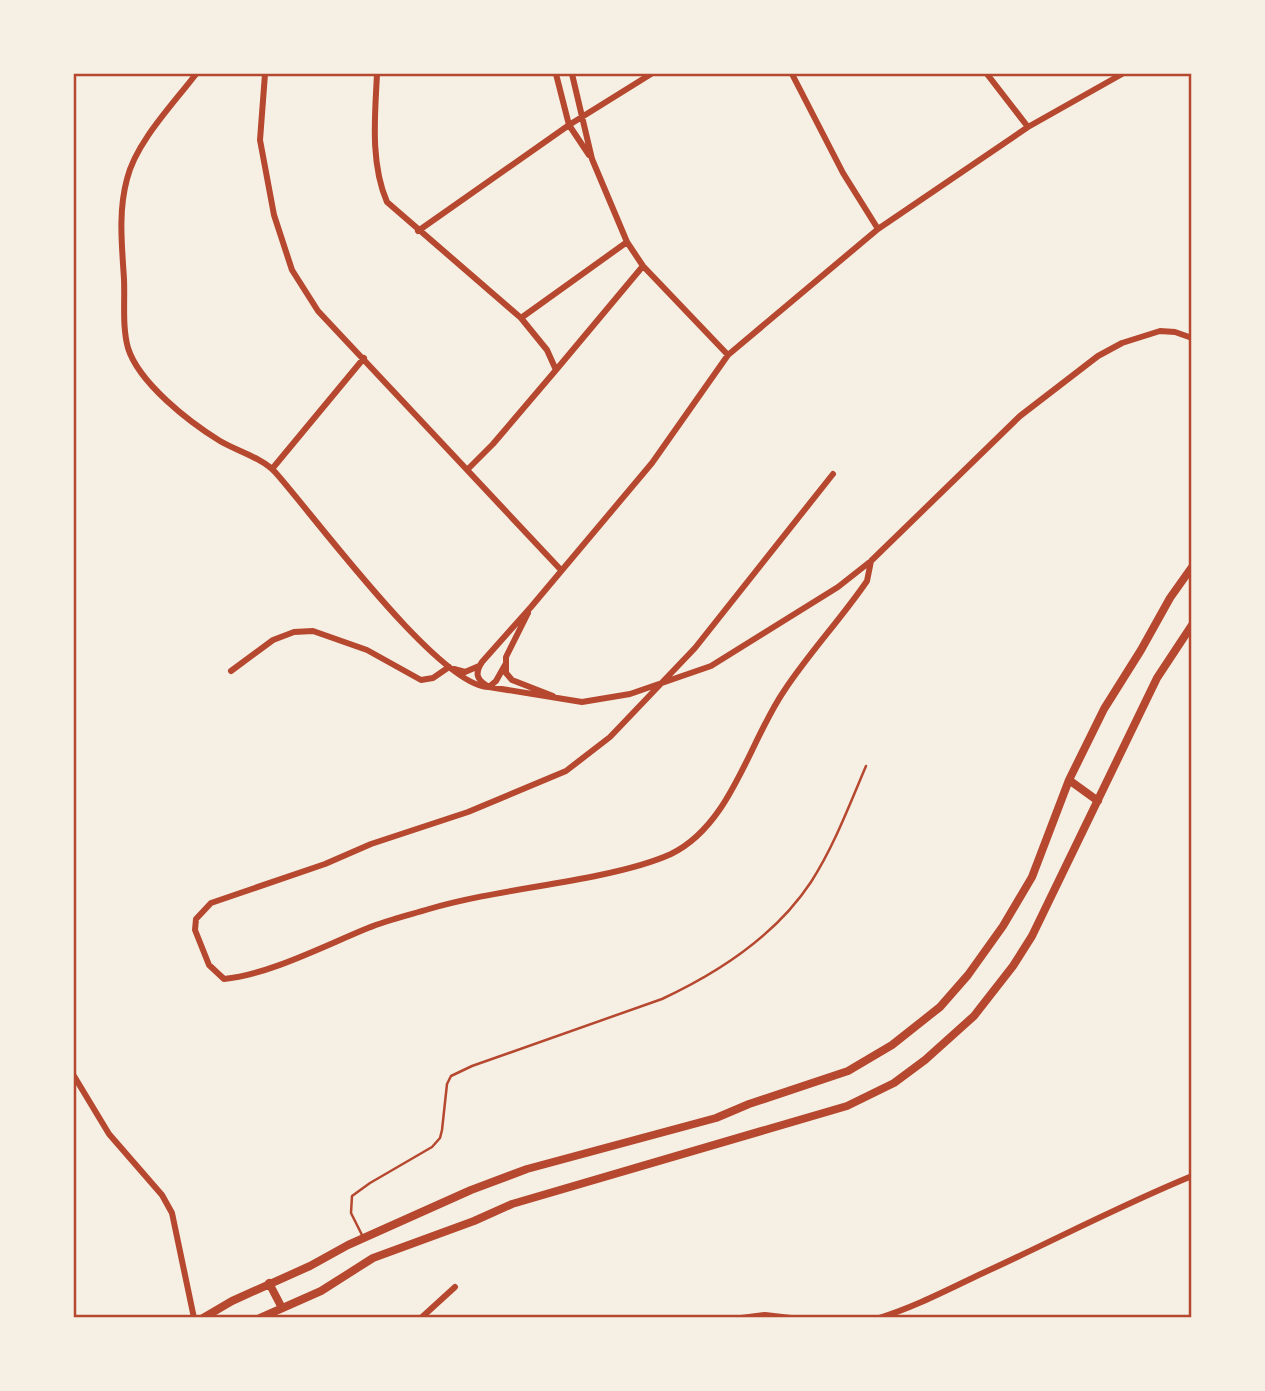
<svg xmlns="http://www.w3.org/2000/svg" width="1265" height="1391" viewBox="0 0 1265 1391" font-family="'Titillium Web',sans-serif">
<style>
.lines{fill:none;stroke-linecap:round;stroke-linejoin:round}
.service{stroke:#b5482f;stroke-width:2.5}
.minor{stroke:#b5482f;stroke-width:6}
.secondary{stroke:#b5482f;stroke-width:8}
.neatline{fill:none;stroke:#b5482f;stroke-width:2.5}
</style>
<rect width="100%" height="100%" fill="#f6efe4"/>
<g class="lines">
<path class="service" d="M362,1235L351,1213L352,1196L370,1183L432,1147L440,1138L442,1130L447,1084L451,1076L472,1066L662,999C718,973 776,935 811,882C834,846 849,806 866,766"/>
<path class="minor" d="M196,74C174,103 136,142 127,179C118,212 122,246 124,279C125,302 122,326 128,348C139,383 189,422 220,441C237,451 262,458 275,472C312,513 440,688 489,687L496,681L505,665
M265,74L260,140L274,215L292,270L318,311L561,570
M377,74C375,115 370,163 387,202L521,318L547,350L556,370L493,444L468,469
M556,74L569,125L589,155
M572,74L592,159L627,242L643,266L728,355
M792,74L843,173L878,229
M987,74L1028,127
M1122,74L1028,127L878,229L728,355L652,463L531,607L482,662C474,674 477,680 489,687L582,702L630,694L711,666L838,587L871,561L1020,416L1098,356L1122,343L1160,331L1175,332L1192,338
M418,231L569,125L651,74
M521,318L627,242
M556,370L643,266
M272,469L364,358
M833,474L695,648L610,737L566,771L468,812L371,844L325,864L211,903L196,919L195,930L209,965L224,979C268,975 326,945 368,928C387,920 409,915 429,909C484,893 543,887 600,875C624,870 649,864 671,854C731,825 749,742 784,691C809,653 841,619 867,581L871,561
M528,613L506,657V673L512,680L553,696
M454,669L465,672L479,666
M231,671L273,640L294,632L313,631L367,650L421,680L433,678L449,667
M74,1076L109,1134L162,1195L172,1213L194,1318
M421,1318L455,1287
M741,1318L765,1315L791,1318
M879,1318C915,1307 949,1289 983,1273C1053,1241 1121,1205 1192,1176"/>
<path class="secondary" d="M1069,780L1098,801
M269,1283L282,1308
M203,1318L232,1301L310,1266L348,1245L471,1190L527,1169L716,1118L749,1104L848,1071L892,1045L940,1007L968,975L1003,926L1032,877L1069,780L1104,709L1141,650L1170,598L1192,567
M260,1318L321,1291L373,1258L474,1221L512,1204L847,1106L894,1083L925,1060L974,1016L1013,966L1032,936L1157,678L1192,625"/>
</g>
<rect width="1265" height="1391" fill="none" stroke="#f6efe4" stroke-width="150"/>
<rect x="75" y="75" width="1115" height="1241" class="neatline"/>
</svg>
